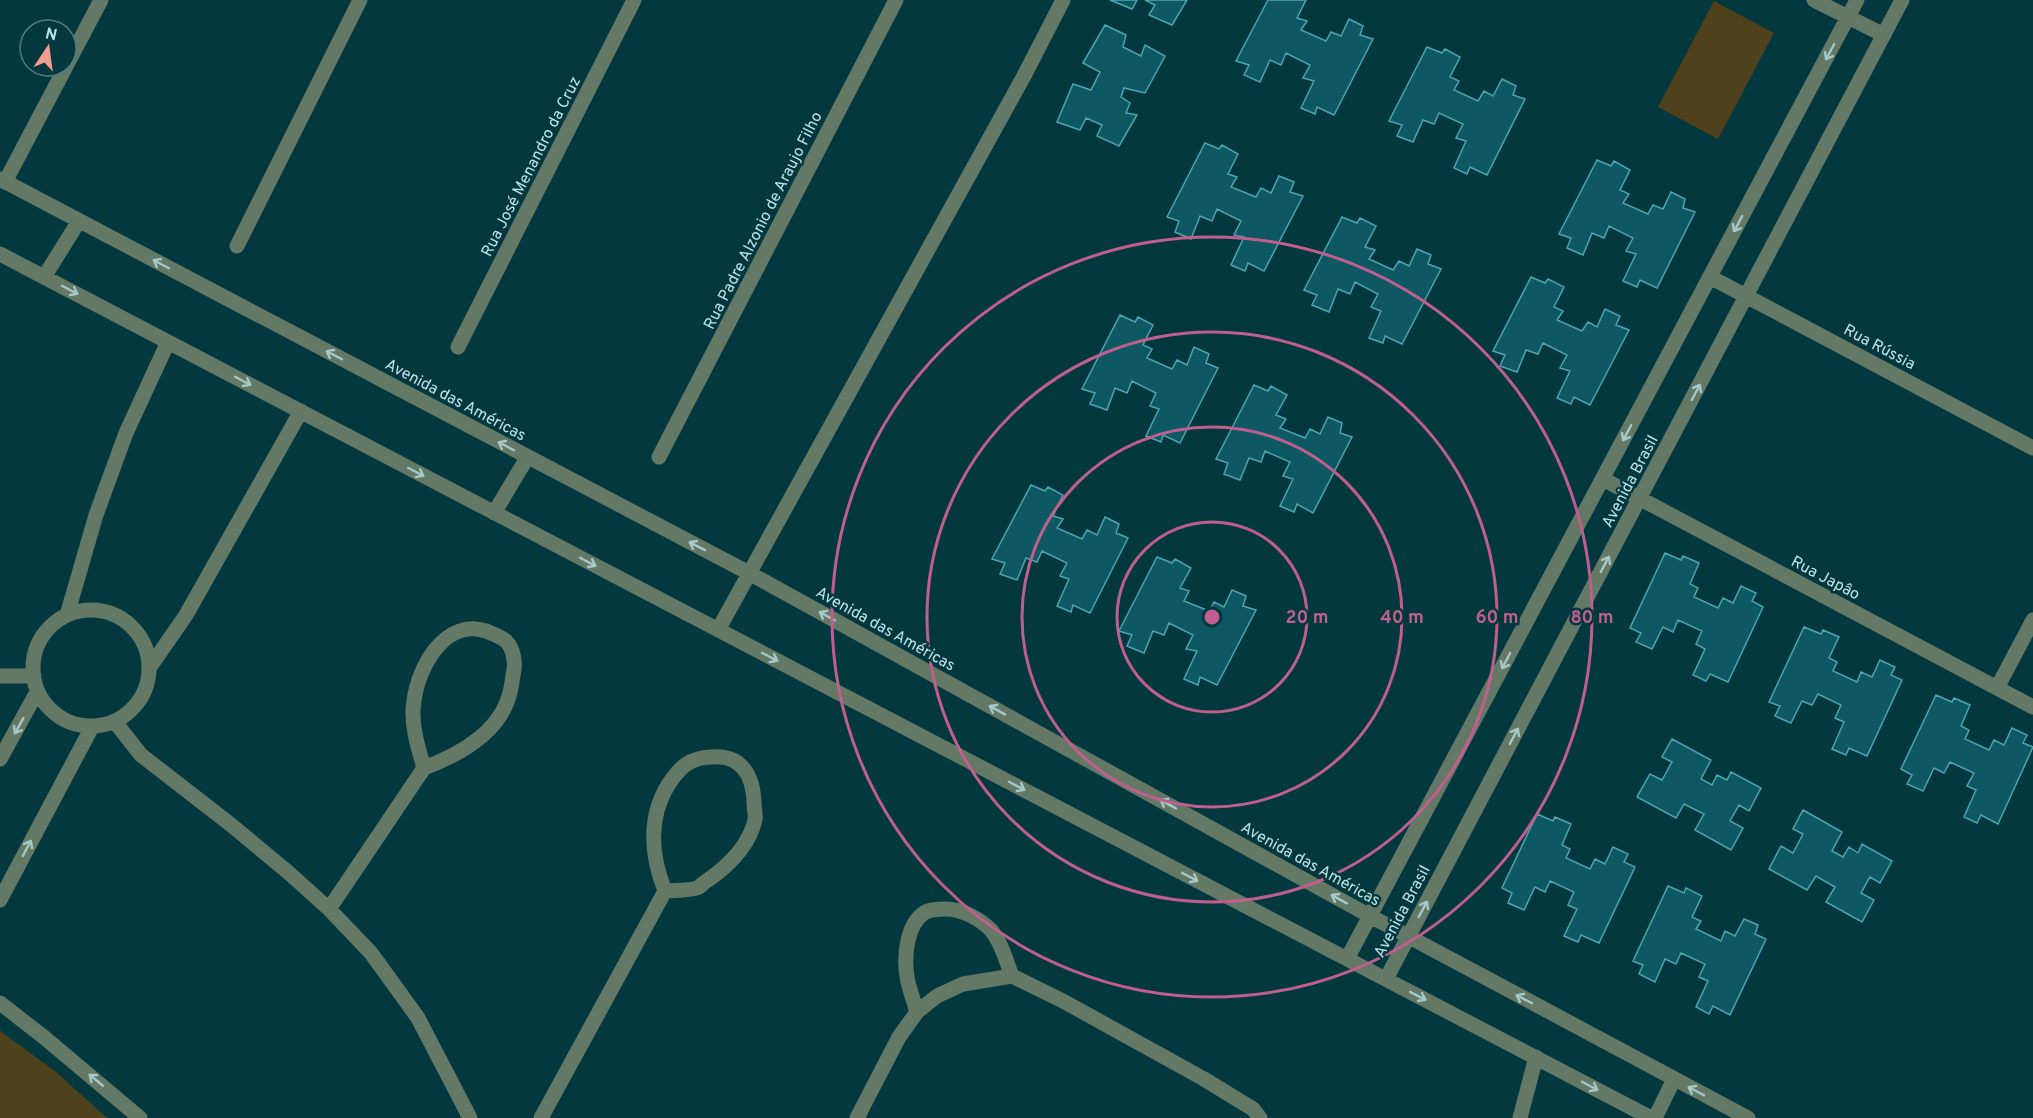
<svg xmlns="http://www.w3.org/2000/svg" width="2033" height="1118" viewBox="0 0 2033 1118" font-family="Overpass,sans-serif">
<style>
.green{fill:#4f411c}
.building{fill:#0d5862;stroke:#4da5b1;stroke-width:1.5}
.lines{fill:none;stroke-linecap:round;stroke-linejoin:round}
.minor{stroke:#637865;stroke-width:15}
.oneway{stroke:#a5c9c9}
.ring{fill:none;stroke:#c05f8d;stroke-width:3}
.labels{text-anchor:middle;stroke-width:5;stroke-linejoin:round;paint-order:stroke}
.street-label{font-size:16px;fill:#bbe4ea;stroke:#04383f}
.centre{fill:#c05f8d;stroke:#04383f;stroke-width:3}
.ring-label{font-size:18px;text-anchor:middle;font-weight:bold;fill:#c05f8d;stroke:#04383f;stroke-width:5;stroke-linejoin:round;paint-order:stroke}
</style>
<rect width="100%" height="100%" fill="#04383f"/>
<path class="green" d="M1714,1L1774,33L1718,139L1658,107Z
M0,1031L55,1071L107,1118H0Z"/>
<path class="building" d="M1110,0H1137L1132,9Z
M1145,0H1187L1172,25L1149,15L1155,5Z
M1268,0H1306L1297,18L1307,21L1301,30L1326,41L1331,32L1341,36L1349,19L1363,26L1360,35L1373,39L1334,115L1317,107L1315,114L1301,108L1314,81L1303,78L1310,65L1286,53L1281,65L1270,60L1260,82L1244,75L1249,65L1236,61Z
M1105,25L1126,35L1123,47L1141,56L1145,45L1165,56L1145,93L1124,88L1121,97L1130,103L1126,113L1137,115L1119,146L1097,136L1102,125L1086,118L1080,130L1057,122L1073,84L1091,90L1100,72L1083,63Z
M1427,47L1442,53L1445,49L1460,57L1450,77L1459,81L1454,90L1478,101L1484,91L1493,96L1502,79L1516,86L1513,95L1525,99L1487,175L1470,167L1467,174L1454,168L1466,141L1456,138L1463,124L1439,113L1434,124L1423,120L1413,142L1397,136L1402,125L1389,121Z
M1205,143L1219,149L1222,145L1238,154L1228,174L1237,177L1231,187L1256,197L1261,188L1271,193L1279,176L1294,182L1290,192L1303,196L1264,271L1248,263L1245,271L1231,265L1244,237L1234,235L1241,221L1217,209L1212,221L1200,216L1191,239L1175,232L1179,221L1167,217Z
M1597,160L1611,166L1614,161L1630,170L1620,190L1629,194L1623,203L1648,214L1653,205L1663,209L1671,192L1685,199L1683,208L1695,212L1657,288L1640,280L1637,287L1623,281L1636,254L1626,251L1633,238L1609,226L1604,238L1592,233L1583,255L1567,248L1571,238L1559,234Z
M1342,217L1357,223L1360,218L1376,226L1365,247L1375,250L1369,259L1393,270L1399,261L1409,266L1417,249L1431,255L1428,264L1441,269L1402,344L1385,336L1383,343L1369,338L1381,311L1371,307L1378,294L1355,282L1350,294L1338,289L1329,312L1312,305L1317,295L1304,290Z
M1531,277L1545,283L1548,279L1564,287L1554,307L1563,311L1557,320L1582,331L1588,322L1597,327L1605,309L1620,316L1616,325L1629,330L1590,405L1574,397L1571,404L1557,398L1570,371L1560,368L1567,355L1543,343L1538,354L1526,350L1517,372L1500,366L1505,355L1493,351Z
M1120,315L1135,322L1138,317L1153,325L1143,345L1152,349L1147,358L1172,369L1177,360L1187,365L1194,347L1209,354L1206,363L1218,368L1180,443L1163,435L1161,442L1146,436L1159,409L1150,406L1156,393L1132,381L1127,393L1115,388L1107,410L1090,404L1095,393L1082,389Z
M1254,385L1268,391L1271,386L1287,395L1276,415L1286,419L1280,428L1305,438L1310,429L1320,434L1328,417L1342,423L1340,433L1352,437L1313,513L1297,504L1294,512L1280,506L1293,479L1283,476L1290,462L1265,451L1261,462L1249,458L1240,480L1224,474L1228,463L1216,459Z
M1031,485L1045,491L1048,487L1063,495L1053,516L1063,519L1057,528L1082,539L1087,530L1097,535L1105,517L1119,524L1116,533L1128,538L1090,613L1073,605L1071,612L1057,606L1069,579L1060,576L1067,563L1042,551L1037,562L1026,558L1017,580L1000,574L1005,563L992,559Z
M1665,553L1681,560L1683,556L1699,563L1690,584L1698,588L1694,597L1718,608L1723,598L1733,603L1741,586L1756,593L1752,601L1763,607L1728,682L1710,674L1706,681L1693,675L1705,649L1696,644L1702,631L1678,620L1673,632L1663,627L1652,649L1636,642L1641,633L1630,628Z
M1157,557L1172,563L1175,559L1191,568L1180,588L1189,591L1184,601L1209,611L1214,602L1224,607L1232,590L1246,596L1243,606L1256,610L1217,685L1200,677L1198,685L1184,679L1197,651L1186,649L1193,635L1169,623L1164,635L1153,631L1144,653L1127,646L1132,635L1119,631Z
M1804,627L1821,634L1823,630L1839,637L1829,658L1837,662L1833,671L1857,682L1861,672L1872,677L1880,660L1895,667L1891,675L1902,680L1867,756L1849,748L1846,755L1832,749L1844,722L1835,718L1841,705L1818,694L1812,705L1802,701L1791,723L1775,716L1780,706L1769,702Z
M1936,695L1952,702L1954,698L1970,705L1961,726L1969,730L1965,739L1989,750L1994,740L2004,745L2012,728L2027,735L2023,743L2033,747L1998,824L1981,815L1977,823L1964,817L1976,790L1967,786L1974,773L1950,762L1944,773L1934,768L1923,791L1907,784L1912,775L1901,769Z
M1672,739L1711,760L1701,779L1712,785L1717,775L1727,780L1731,772L1761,788L1749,811L1739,805L1730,821L1743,828L1731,850L1695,830L1704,814L1684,804L1676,818L1637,797L1650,774L1662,780L1672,762L1662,757Z
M1803,810L1842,832L1832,851L1843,857L1849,847L1858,853L1862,844L1892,861L1880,883L1870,877L1861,893L1874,900L1862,922L1826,902L1835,887L1816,876L1807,890L1769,869L1781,846L1793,853L1803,834L1793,829Z
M1537,814L1553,821L1555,817L1571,824L1562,845L1570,849L1566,858L1590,869L1595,859L1605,864L1613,847L1628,854L1624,862L1635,867L1599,943L1581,935L1578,942L1564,936L1577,909L1568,905L1574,892L1550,881L1545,892L1535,887L1524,910L1508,903L1512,893L1502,888Z
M1668,886L1684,893L1686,888L1702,896L1692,917L1701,921L1696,929L1721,941L1725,931L1735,936L1744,919L1758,925L1755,934L1766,939L1730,1015L1713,1006L1709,1014L1696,1007L1708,981L1699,977L1705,964L1681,953L1676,964L1665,959L1655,982L1639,974L1643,965L1633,961Z"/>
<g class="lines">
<path class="minor" d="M1814,0L1884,35
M0,179L749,573L1370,916L1748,1118
M5,182L101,0
M237,246L360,0
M0,254L1651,1118
M44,277L79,221
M1710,277L2033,448
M458,347L634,0
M659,457L896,0
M1603,479L2033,707
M494,513L527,458
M33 668a58 58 0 1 1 116 0a58 58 0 1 1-116 0Z
M67,615L96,515L126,433L168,342
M718,630L1025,74L1063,0
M150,667L186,615L301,411
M0,676H34
M1997,688L2033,620
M115,722L141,755L230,824L289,873L329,909L371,953L418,1018L470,1118
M0,759L37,692
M0,900L92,727
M329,909L424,768C456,756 494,736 507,702C510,694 512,684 513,675C516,665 514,649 506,641C500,636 493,634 486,631C445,618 418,667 414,701C410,722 418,748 424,768
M1347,959L1857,0
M1386,979L1902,0
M0,1003L45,1038L140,1118
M917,1012C914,1001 909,989 907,977C904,958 906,925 924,913C930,909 939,909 946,909C962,909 980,919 991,930C1002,943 1006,961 1012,976
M541,1118L665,891C651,856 648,818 668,785C680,767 689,758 711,757C741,754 753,775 754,802C754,808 756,815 755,820C749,846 728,866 708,880C704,882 700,887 697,888C688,891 674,890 665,891
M857,1118L899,1037L917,1012L937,996L963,984L1012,976L1063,1001L1204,1079L1253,1109L1260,1118
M1520,1118L1536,1057
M1655,1118L1674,1079"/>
</g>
<defs><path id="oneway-shaft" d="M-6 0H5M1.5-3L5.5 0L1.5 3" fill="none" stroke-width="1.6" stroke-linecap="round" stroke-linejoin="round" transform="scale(1.5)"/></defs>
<g class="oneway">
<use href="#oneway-shaft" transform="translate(1830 52) rotate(118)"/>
<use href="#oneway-shaft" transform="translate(1738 224) rotate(118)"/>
<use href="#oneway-shaft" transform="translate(161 264) rotate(-152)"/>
<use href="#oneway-shaft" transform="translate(70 290) rotate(28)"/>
<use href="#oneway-shaft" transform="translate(334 355) rotate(-152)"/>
<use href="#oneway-shaft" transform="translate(243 381) rotate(28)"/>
<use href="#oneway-shaft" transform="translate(1696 392) rotate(-62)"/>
<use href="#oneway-shaft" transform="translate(1627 433) rotate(118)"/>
<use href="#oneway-shaft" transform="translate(506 446) rotate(-152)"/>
<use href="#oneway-shaft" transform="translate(416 472) rotate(28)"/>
<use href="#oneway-shaft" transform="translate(697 546) rotate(-153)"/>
<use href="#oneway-shaft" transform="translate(588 562) rotate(28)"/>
<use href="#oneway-shaft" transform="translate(1605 564) rotate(-62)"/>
<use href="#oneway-shaft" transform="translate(827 616) rotate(-151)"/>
<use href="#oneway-shaft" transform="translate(770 657) rotate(28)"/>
<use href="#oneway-shaft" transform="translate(1506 661) rotate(118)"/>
<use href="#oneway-shaft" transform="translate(997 710) rotate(-151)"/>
<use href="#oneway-shaft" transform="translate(19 726) rotate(119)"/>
<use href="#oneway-shaft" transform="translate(1514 736) rotate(-62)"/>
<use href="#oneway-shaft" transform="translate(1017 786) rotate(28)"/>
<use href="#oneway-shaft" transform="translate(1168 804) rotate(-151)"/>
<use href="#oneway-shaft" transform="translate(27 848) rotate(-62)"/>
<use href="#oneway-shaft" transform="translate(1190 877) rotate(28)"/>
<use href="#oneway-shaft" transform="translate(1339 899) rotate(-151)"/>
<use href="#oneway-shaft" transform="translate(1423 909) rotate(-62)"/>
<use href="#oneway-shaft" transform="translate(1418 996) rotate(27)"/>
<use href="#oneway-shaft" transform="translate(1524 999) rotate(-152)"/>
<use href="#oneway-shaft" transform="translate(96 1080) rotate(-140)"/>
<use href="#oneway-shaft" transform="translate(1590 1086) rotate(28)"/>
<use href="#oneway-shaft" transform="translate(1696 1091) rotate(-152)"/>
</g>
<g class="ring">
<circle cx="1212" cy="617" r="95"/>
<circle cx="1212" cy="617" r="190"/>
<circle cx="1212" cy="617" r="285"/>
<circle cx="1212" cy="617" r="380"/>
</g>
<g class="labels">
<g class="street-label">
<text transform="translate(530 166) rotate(-63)" y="6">Rua José Menandro da Cruz</text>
<text transform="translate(762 220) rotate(-63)" y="6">Rua Padre Alzonio de Araujo Filho</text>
<text transform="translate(1880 346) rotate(28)" y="6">Rua Rússia</text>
<text transform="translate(456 399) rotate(28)" y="6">Avenida das Américas</text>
<text transform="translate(1629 481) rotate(-62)" y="6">Avenida Brasil</text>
<text transform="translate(1826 577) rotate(28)" y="6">Rua Japâo</text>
<text transform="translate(886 628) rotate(29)" y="6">Avenida das Américas</text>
<text transform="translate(1311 863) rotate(29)" y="6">Avenida das Américas</text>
<text transform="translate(1401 911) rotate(-62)" y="6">Avenida Brasil</text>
</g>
</g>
<circle cx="1212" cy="617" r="9" class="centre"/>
<g class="ring-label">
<text x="1307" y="623">20 m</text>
<text x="1402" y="623">40 m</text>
<text x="1497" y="623">60 m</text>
<text x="1592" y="623">80 m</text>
</g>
<g transform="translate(48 48) rotate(13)"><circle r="28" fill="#04383f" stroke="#4d7d83" stroke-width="1.5"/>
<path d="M0-4.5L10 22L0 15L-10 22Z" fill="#f59c90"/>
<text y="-9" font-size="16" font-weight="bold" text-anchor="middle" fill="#bbe4ea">N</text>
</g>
</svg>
